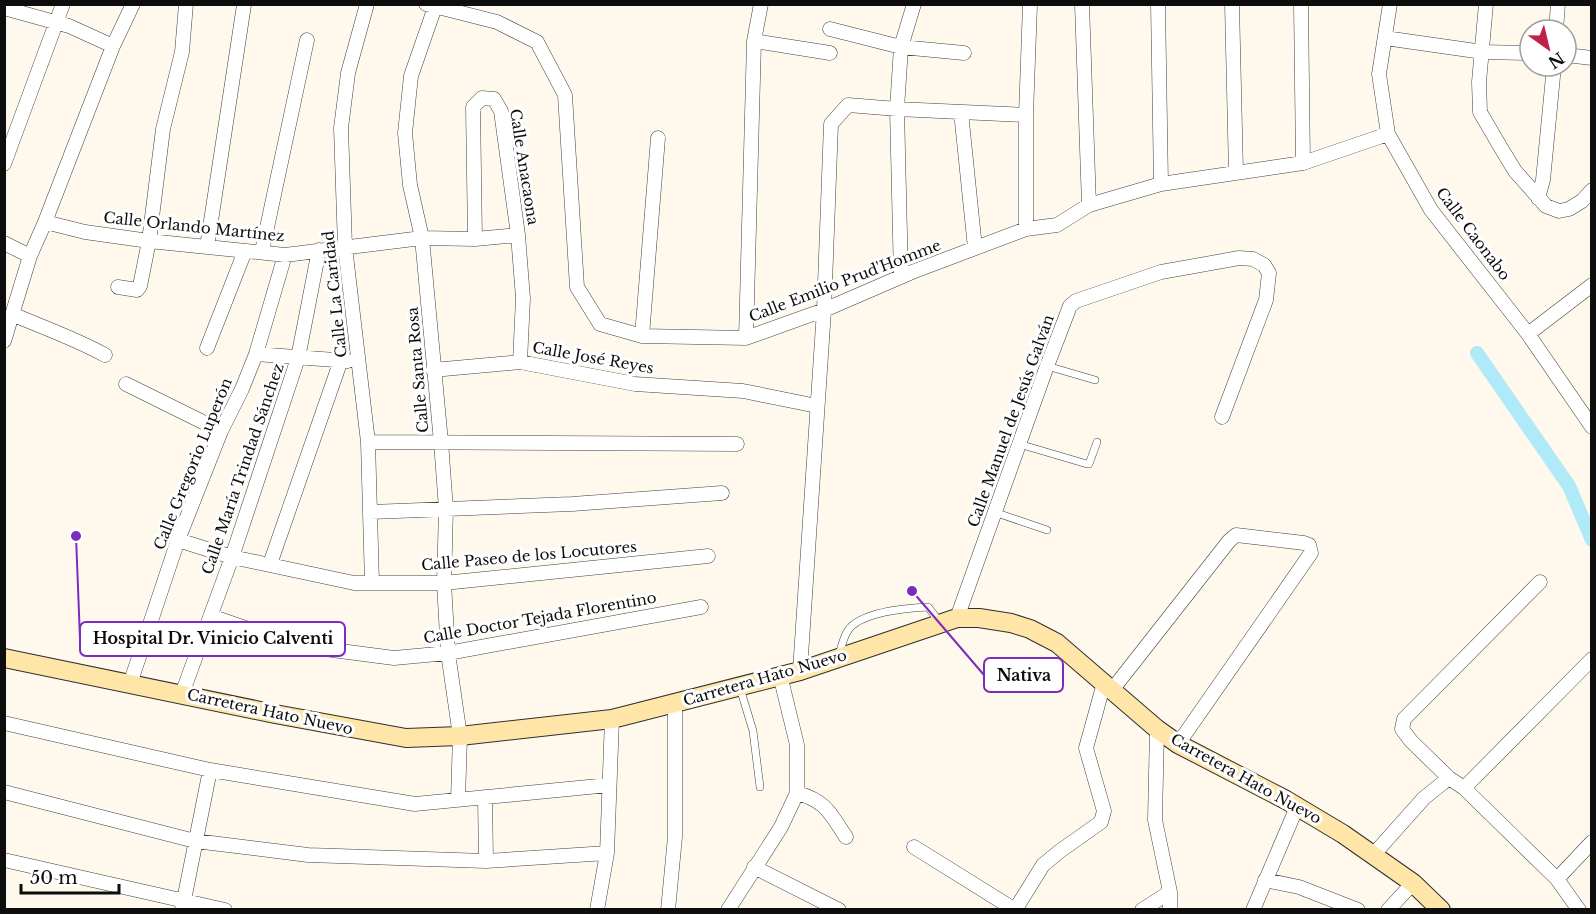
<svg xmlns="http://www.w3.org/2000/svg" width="1596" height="914" viewBox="0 0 1596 914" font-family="'Libre Baskerville',serif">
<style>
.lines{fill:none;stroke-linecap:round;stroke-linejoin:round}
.canal{stroke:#b0e9f7;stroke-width:14}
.service-casing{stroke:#404040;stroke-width:8}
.minor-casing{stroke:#404040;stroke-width:15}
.secondary-casing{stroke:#2f2f2f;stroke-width:20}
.service{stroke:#fff;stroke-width:7}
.minor{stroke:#fff;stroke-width:14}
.secondary{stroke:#ffe5a7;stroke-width:18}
.labels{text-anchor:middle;stroke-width:6;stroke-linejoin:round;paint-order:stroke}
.street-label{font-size:15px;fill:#0d0d0d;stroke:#fff}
.leader{fill:none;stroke:#7b2cbf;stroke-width:2}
.callout-dot{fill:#7b2cbf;stroke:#fff;stroke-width:2}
.callout{fill:#fff;stroke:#7b2cbf;stroke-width:2}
.callout-label{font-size:16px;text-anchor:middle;font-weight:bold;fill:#0d0d0d}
</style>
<rect width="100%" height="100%" fill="#fff8ec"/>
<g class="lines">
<path class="canal" d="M1477,353L1569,486L1592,540"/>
<g class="service-casing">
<path id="service" d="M1047,366L1095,380
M1019,444L1087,464H1089L1097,442
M994,512L1047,530
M839,655C841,648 843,639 847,632C858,612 907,608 928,607L939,621
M740,688L753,731L760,787"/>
</g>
<g class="minor-casing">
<path id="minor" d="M367,4L348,73L341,128L345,247L368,442L372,583
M426,4L497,22L537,42L565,95L577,287L600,324L642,336L746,338L824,310L912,272L1026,229L1057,225L1089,205L1161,184L1303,163L1388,134
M436,4L411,76L405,133L410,185L422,238L441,442L446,509L444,583L448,653L460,736L458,800
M1082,4L1089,205
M1158,4L1161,184
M1232,4L1236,173
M1301,4L1303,163
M1390,4L1379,74L1388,134L1431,210L1528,334L1592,427
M1486,4L1479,82L1480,112L1501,148L1515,171L1546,206L1559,211L1569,209L1582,201L1592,190
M4,8L69,26L113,46
M830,29L901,47L964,53
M1556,30L1558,4
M1385,38L1483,52L1530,53
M754,41L830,53
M1566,55L1592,58
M961,112L975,248
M4,164L63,4
M1538,198L1543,180L1554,66
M45,222L85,232L149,241L285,255L422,238L475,239L518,235
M1026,229V115L1030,4
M475,239L473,107L482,98L494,99L501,111L518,235L523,298L520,362
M4,243L30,256
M207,247L244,5
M262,251L307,40
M901,277L897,109L901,47L914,4
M118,287L137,290L140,286L149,241L163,129L182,52L186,4
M14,315C45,328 76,339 105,355
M1528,334L1592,285
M642,336L658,138
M746,338L754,41L761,4
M4,341L30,256L45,222L113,46L133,4
M207,348L245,251
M256,354L348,361
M433,370L520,362L635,384L743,391L817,406
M126,384L221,431
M368,442L737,444
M371,512L572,504L722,493
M178,540L232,557L354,583H444L708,556
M270,564L341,360
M211,616L294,645L394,658L448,653L701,607
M957,618L1047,366L1070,306L1076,301L1161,272L1239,258L1253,259L1264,265L1269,273L1266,300L1222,417
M800,671L824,310L831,124L848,105L897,109L1026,115
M130,684L178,540L221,431L242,389L256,354L285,255
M1112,690L1229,541L1236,535L1304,543L1309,545L1311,553L1178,744
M182,694L232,557L298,358L319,250
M4,723L210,770L415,804L609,785
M1157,729L1155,820L1170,892V910
M1449,778L1411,741L1402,729L1404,719L1540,582
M1464,788L1592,659
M4,792L195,841L308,855L486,861L607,853
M797,793C826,801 830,813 846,837
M485,797L486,861
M914,847L1015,910
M1374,854L1424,798L1449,778L1464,788L1557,879L1579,910
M4,860L225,910
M754,867L839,910
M1557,879L1592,842
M1265,880L1299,887L1358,910
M182,910L210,770
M597,910L607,853L612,719
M668,910L675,837V704
M728,910L781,827L797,793V745L780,675
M1015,910L1043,865L1060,851L1101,822L1104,811L1086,748L1104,683
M1142,910L1170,892
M1253,910L1297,807
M1388,910L1413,883"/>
</g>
<g class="secondary-casing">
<path id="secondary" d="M4,658L275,714L406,738L460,736L612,719L800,671L957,618H979L1011,623L1030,629L1057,643L1157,729L1178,744L1286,800L1343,834L1413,883L1441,910"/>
</g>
<use href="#service" class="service"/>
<use href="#minor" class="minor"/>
<use href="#secondary" class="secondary"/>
</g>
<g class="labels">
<g class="street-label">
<text transform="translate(524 167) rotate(81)" y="5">Calle Anacaona</text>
<text transform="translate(194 227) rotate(6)" y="5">Calle Orlando Martínez</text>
<text transform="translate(1473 234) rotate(53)" y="5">Calle Caonabo</text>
<text transform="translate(845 281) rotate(-21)" y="5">Calle Emilio Prud'Homme</text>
<text transform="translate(335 294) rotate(-96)" y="5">Calle La Caridad</text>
<text transform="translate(593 358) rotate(10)" y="5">Calle José Reyes</text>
<text transform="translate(418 370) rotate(-95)" y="5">Calle Santa Rosa</text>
<text transform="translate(1011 421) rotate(-70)" y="5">Calle Manuel de Jesús Galván</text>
<text transform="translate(193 464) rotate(-68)" y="5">Calle Gregorio Luperón</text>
<text transform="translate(243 469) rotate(-71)" y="5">Calle María Trindad Sánchez</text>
<text transform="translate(529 556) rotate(-5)" y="5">Calle Paseo de los Locutores</text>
<text transform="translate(540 618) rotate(-10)" y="5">Calle Doctor Tejada Florentino</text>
<text transform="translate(765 678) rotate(-16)" y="5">Carretera Hato Nuevo</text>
<text transform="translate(270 712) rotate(12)" y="5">Carretera Hato Nuevo</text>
<text transform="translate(1246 779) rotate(29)" y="5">Carretera Hato Nuevo</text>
</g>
</g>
<path class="leader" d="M76 536L80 639M912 591L984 675"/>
<g class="callout-dot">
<circle cx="76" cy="536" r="6"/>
<circle cx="912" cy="591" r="6"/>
</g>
<g class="callout">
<rect x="80" y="622" width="265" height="34" rx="6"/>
<rect x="984" y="658" width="79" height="34" rx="6"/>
</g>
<g class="callout-label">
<text x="213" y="644">Hospital Dr. Vinicio Calventi</text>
<text x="1024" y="681">Nativa</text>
</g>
<rect width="1596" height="914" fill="none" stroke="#0d0d0d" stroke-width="12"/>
<g transform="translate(1548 48) rotate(146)"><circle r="28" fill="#ffffff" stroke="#9e9e9e" stroke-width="1.5"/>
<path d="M0-4.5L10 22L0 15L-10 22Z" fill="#bf2246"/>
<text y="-9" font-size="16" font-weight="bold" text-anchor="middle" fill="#0d0d0d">N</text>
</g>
<path d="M21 884v9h98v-9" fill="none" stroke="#0d0d0d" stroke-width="3"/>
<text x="30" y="884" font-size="18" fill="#0d0d0d" stroke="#ffffff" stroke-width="4.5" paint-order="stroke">50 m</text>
</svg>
